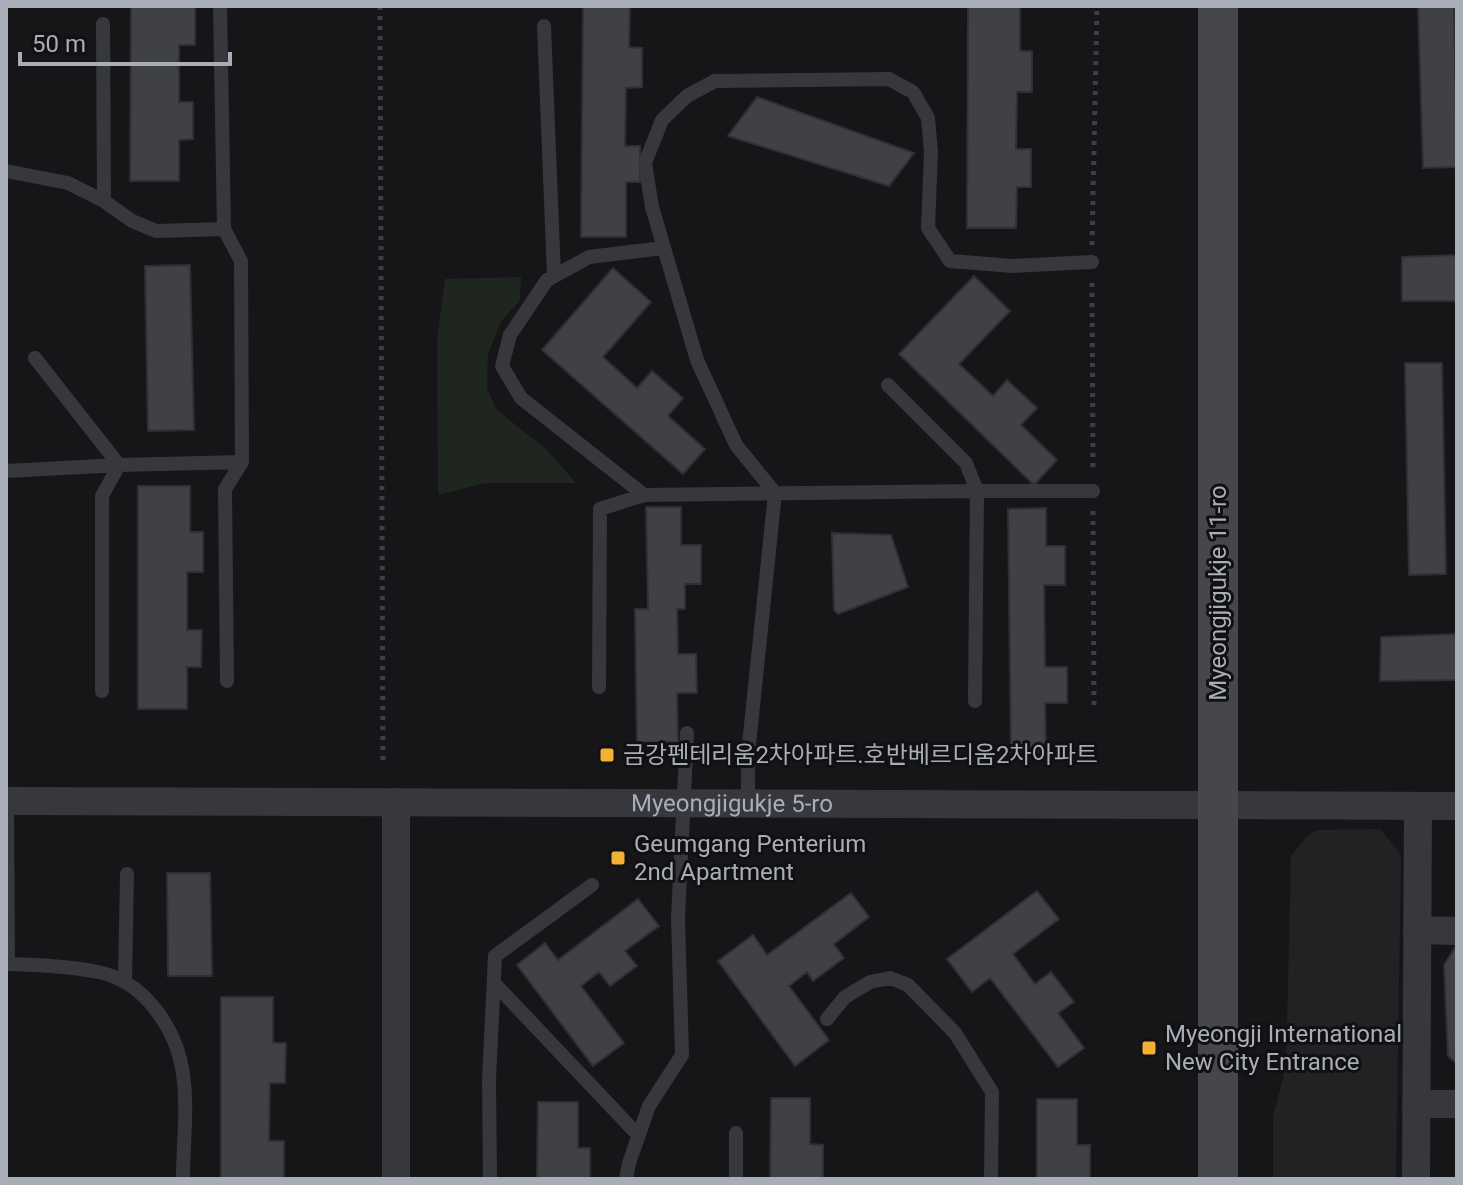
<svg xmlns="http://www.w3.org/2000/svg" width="1463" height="1185" viewBox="0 0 1463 1185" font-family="Roboto,'Noto Sans KR',sans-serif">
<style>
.built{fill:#222225}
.green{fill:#1e261f}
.building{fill:#404145;stroke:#303034;stroke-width:2}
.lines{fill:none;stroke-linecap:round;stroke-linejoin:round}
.path{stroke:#3d3f44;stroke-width:5;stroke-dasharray:4 6;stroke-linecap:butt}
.lane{stroke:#37383d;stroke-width:14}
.street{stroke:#37383d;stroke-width:28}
.secondary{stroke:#45474d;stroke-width:40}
.poi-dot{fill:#f2b134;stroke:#111113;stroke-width:3}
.labels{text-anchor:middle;stroke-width:6;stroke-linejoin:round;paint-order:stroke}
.street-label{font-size:24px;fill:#a8adb8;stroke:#111113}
.poi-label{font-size:24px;fill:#a8adb8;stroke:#111113;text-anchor:start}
</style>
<rect width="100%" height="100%" fill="#161618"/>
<path class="built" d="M1380,829L1401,854L1396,1179H1273V1116L1286,1067L1291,856L1307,836L1318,830Z"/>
<path class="green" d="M521,277L520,300L500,323L488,355L487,389L497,410L546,449L576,483H485L438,495L437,340L445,279Z"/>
<path class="building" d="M131,6H195V45H179V102H193V139L179,140V181H130Z
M583,6H630L629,47L642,48V87L626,88L625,146H640V182H626V237H581Z
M968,6H1020V51H1032V92H1017L1016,149H1031V187H1017L1016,228H967Z
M1418,6H1454L1457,167L1423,168Z
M757,97L914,153L889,186L728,136Z
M1457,255V301H1402V257Z
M190,265L194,430L148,431L145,266Z
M613,268L651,302L603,357L637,388L652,371L683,398L668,416L705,449L683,474L542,350Z
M974,276L1010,311L959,364L993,396L1007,380L1037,408L1021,425L1057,460L1034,485L899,354Z
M1405,363H1442L1446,574L1409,575Z
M138,486H190V532H203V572H187V630H202L201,667H187V709H138Z
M646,507H681V545H701V584H685V609H677L678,654H696L697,693H677L678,742L637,743L635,609H648Z
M1046,508V546H1065V585H1044L1045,667H1067V703H1045L1046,752H1011L1008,509Z
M832,533L891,535L908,587L838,614L834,610Z
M1457,634L1456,680L1380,681L1381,637Z
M167,873H210L212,976H168Z
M1037,891L1059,919L1013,954L1035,984L1051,972L1074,1002L1058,1013L1084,1048L1058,1067L990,978L972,992L947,959Z
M851,893L869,917L834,944L844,958L813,981L807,972L789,986L829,1040L795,1066L718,961L753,935L767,955Z
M638,899L659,926L625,951L637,966L610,986L599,972L581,986L624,1043L593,1066L517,965L545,943L558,960Z
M1456,946H1457V1064L1448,1056L1444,965Z
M221,997H273V1043H286L285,1083H270L269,1141H284V1178L221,1179Z
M771,1098H810V1144L823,1145V1179H770Z
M1037,1099H1077V1145H1090V1179H1037Z
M538,1102H578V1148H590V1179H537Z"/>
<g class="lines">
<path class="path" d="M380,6L383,766
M1092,245L1097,6
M1092,283L1093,473
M1093,511L1094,706"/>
<path class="lane" d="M220,6L224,229L241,261L242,462L225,489L227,681
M103,24L104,201
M544,26L554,276
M6,171L68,183L104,201L132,221L156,231L224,229
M663,248L589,257L547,280L510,335L502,366L521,398L644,495L977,491L975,701
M888,385L966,463L977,491H1093
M6,471L119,465L35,358
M599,687L600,509L644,495
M102,691V496L119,465L242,462
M7,801L8,964
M748,803V754L775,493L736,445L697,360L652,207L645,163L662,120L687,96L715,81L889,79L913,92L928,118L931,152L928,228L950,261L1013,266L1092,262
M6,964C36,965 69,966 98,972C145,981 177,1030 183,1074C188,1108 183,1145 183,1179
M125,981L127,874
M494,983L638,1135
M827,1019L845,997L870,982L890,978L908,985L955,1033L992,1092L991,1179
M736,1133V1179
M490,1179L489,1079L495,956L592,885
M626,1179L629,1163L649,1106L682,1055L678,918L687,733"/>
<g class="street">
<path id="s1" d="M6,801L1457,806"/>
<path d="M1417,930L1457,931"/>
<path d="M1416,1104H1457"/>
<path d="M396,1179V802"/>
<path d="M1416,1179L1418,806"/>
</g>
<path class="secondary" d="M1218,1179V6"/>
</g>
<g class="poi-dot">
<rect x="599" y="747" width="16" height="16" rx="4"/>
<rect x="610" y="850" width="16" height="16" rx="4"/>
<rect x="1141" y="1040" width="16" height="16" rx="4"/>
</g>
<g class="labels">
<g class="street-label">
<text transform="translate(1218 593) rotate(-90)" y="8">Myeongjigukje 11-ro</text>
<text dy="8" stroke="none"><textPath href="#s1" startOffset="726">Myeongjigukje 5-ro</textPath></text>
</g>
<g class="poi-label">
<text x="623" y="763">금강펜테리움2차아파트.호반베르디움2차아파트</text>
<text x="634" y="852">Geumgang Penterium<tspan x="634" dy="28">2nd Apartment</tspan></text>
<text x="1165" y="1042">Myeongji International<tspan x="1165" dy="28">New City Entrance</tspan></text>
</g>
</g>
<rect width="1463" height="1185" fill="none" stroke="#a8adb8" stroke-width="16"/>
<path d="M20 52v12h210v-12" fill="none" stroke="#a8adb8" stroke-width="4"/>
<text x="32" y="52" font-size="24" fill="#a8adb8" stroke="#111113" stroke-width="6" paint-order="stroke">50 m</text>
</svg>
